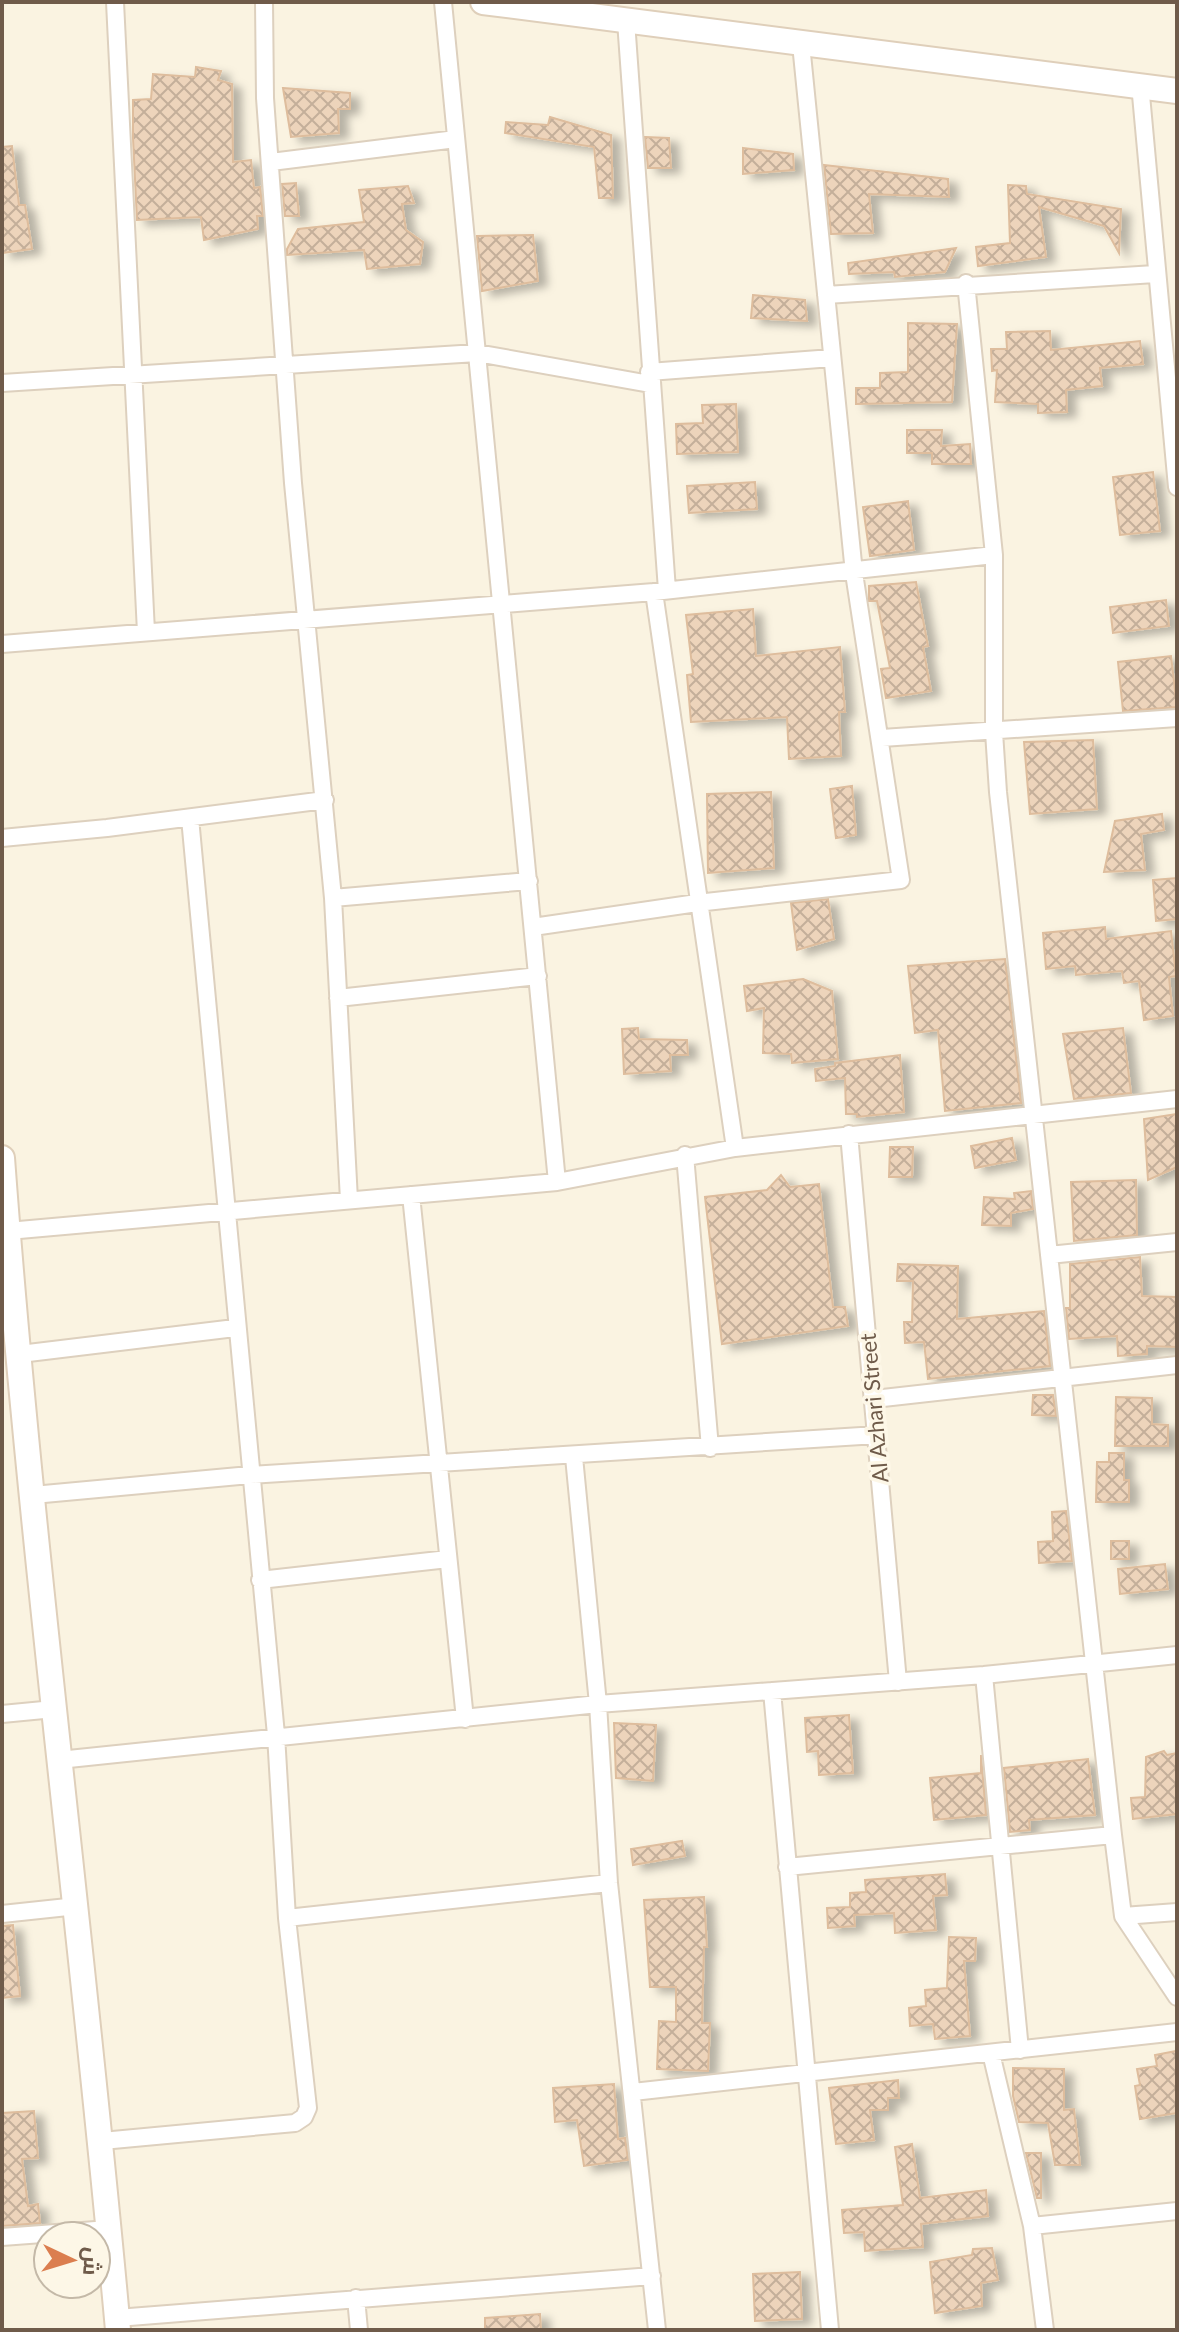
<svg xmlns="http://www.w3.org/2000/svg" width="1179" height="2332" viewBox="0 0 1179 2332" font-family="Lato,Cairo,sans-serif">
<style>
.building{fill:url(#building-cross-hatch);stroke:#debd9d;stroke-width:2;filter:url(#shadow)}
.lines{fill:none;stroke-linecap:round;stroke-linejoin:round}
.street-casing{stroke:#ddd0be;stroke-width:20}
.secondary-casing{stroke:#dfcfba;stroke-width:28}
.street{stroke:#fff;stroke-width:16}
.secondary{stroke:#fff;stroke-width:24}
.labels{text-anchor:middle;stroke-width:7;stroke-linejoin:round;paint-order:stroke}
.street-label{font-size:22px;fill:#6f5b4a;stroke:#fdf7e7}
</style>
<defs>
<pattern id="building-cross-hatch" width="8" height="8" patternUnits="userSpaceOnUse" patternTransform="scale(2)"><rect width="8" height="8" fill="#edd4bb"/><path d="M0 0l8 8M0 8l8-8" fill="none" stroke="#c4af9a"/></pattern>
<filter id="shadow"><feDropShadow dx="9" dy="5" stdDeviation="4" flood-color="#0004"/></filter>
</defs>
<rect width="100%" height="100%" fill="#faf3e1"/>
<path class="building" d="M196,67L221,71L218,80L232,84L233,162L251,160L254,188L260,187L263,216H257L258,229L204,240L201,217L137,220L133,138V100L151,99L153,74L195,77Z
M283,88L350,93V109H338L339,133L291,137Z
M550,117L611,135L613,198H599L594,147L505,133L506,122L548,125Z
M645,137L669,138L671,168H648Z
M12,146L19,205H25L32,249L2,253V147Z
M743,148L793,154L794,170L743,174Z
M824,165L948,179L949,197L869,194L873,233L831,234Z
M296,183L299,216H285L282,184Z
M1008,185L1026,186L1027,194L1121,209L1119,253L1104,226L1039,207L1046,257L978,266L976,247L1010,243Z
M408,186L414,203L402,204L406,230L423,242L420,264L367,269L364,250L287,255V249L298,229L364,222L359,190Z
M533,235L538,281L482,291L477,236Z
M956,248L945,272L895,277L894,272L849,274L848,263Z
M753,295L805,300L807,321L751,318Z
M908,323L957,324L952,402L856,404V388H880V373L908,372Z
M1050,331L1051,350L1140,341L1143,364L1100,368L1102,386L1066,390L1067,412L1038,413V404L995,402L997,370L992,371L991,349H1007L1006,332Z
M736,404L738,452L677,454L676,424L703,423L702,405Z
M907,430H942L941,446L970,444L971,464H932V453H907Z
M1153,472L1160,531L1120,535L1113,477Z
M755,482L757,509L689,513L687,486Z
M908,501L914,550L870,556L863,507Z
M916,582L928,646L923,647L931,691L886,698L881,669L890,668L877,601H869V586Z
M1166,600L1169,626L1113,633L1110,607Z
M753,609L756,656L840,647L845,712H839L841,756L789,759L787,717L691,722L687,675L693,674L686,615Z
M1171,656L1177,707L1123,711L1118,662Z
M1093,740L1097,809L1030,814L1024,742Z
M852,786L856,835L836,838L830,789Z
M771,792L774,868L708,873L707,794Z
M1162,814L1164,830L1141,834L1145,870L1104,872L1115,821Z
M1177,878V919L1156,921L1153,880Z
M828,899L834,939L797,950L791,903Z
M1105,927L1106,939L1171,931L1176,976L1169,977L1173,1016L1144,1020L1139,981L1124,983L1122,971L1076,975L1075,966L1046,969L1043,933Z
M1005,959L1021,1103L945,1111L938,1030L915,1033L908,966Z
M803,979L832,991L838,1059L792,1063L791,1054L763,1053L764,1008L747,1011L744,986Z
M638,1028L639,1039L687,1040L688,1055H670L671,1071L624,1074L622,1029Z
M1123,1028L1131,1093L1074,1099L1063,1034Z
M900,1055L904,1112L857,1117V1114H846L845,1078L816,1081L815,1069L835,1066V1063Z
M1177,1114V1167L1148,1180L1144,1119Z
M1012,1138L1016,1160L975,1168L971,1146Z
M890,1147H913L912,1177H889Z
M781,1175L790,1187L819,1184L833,1307H845L848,1326L722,1344L705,1197L767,1190Z
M1136,1180L1137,1235L1074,1241L1071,1182Z
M1031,1191L1033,1209L1011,1213V1226L982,1225L984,1197L1015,1199L1014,1193Z
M1140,1257L1142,1296L1177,1297V1347L1147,1346V1354L1118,1356L1117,1336L1069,1339L1066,1308H1070V1264Z
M898,1264L958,1266L957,1319L1044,1311L1050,1366L928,1379L924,1342L905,1343L904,1322H912L913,1281H897Z
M1033,1395H1053L1056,1416L1032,1415Z
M1116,1397L1152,1398V1424L1168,1425V1446H1115Z
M1109,1453H1124V1480H1129V1502H1096L1097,1462H1109Z
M1066,1511L1072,1561L1039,1563L1038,1542L1053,1541L1052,1512Z
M1111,1541H1129V1559H1111Z
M1165,1564L1168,1589L1120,1594L1118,1569Z
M849,1715L853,1773L819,1775L818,1751L807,1752L805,1718Z
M614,1723L656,1725L653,1781L616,1778Z
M1164,1751L1167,1755L1177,1753V1814L1133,1819L1131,1798L1145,1797L1146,1757Z
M981,1755L986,1815L934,1820L930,1778L981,1773Z
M1088,1759L1095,1815L1029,1820L1030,1830L1010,1832L1004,1768Z
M682,1841L685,1856L633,1865L631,1849Z
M945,1874L947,1895L933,1896L936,1930L895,1933L894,1913L854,1915L855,1926L828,1928L827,1908L850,1907V1893L866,1892L865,1880Z
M704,1897L707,1947H704L702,2023H710L708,2071L657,2069L659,2021L676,2022V1987H650L644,1900Z
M13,1925L20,1996L2,1998V1926Z
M949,1937L976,1938L975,1961H964L970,2036L935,2039L933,2024L910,2026L909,2008L926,2006L925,1990L947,1988Z
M1176,2051L1177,2113L1140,2119L1135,2086L1140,2085L1137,2069L1157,2066L1155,2055Z
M1013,2068L1064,2069V2110L1074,2109L1080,2165H1055L1048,2123L1019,2122L1013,2096Z
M898,2080L899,2098H888V2110H870L874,2140L836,2144L829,2088Z
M614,2084L618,2139L625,2138L628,2160L584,2166L577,2120L555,2122L553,2088Z
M34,2111L38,2158L22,2159L28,2206L38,2204L40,2223L2,2226V2113Z
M912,2144L920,2198L986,2190L988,2216L921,2224L923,2247L865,2251L864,2232L844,2233L842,2210L903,2205L895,2147Z
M1026,2153H1041V2198H1037Z
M992,2248L998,2280L981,2283L982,2306L935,2313L930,2262L972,2255L973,2249Z
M800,2272L802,2319L755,2321L753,2274Z
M540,2314L541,2330H485V2318Z"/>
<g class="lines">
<g class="street-casing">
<path id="street" d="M115,2L146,632
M264,2L265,98L293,483L333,898L349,1200
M443,2L557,1182
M626,21L667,590
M1140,84L1177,487
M271,162L456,139
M966,283L994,555V732L998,792L1113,1835L1123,1916L1177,1997
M826,295L1155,274
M649,372L832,358
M2,383L477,353L650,384
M654,592L735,1148
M2,644L654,592L994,555
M882,738L1177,718
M2,838L107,828L325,800
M333,898L529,881
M533,927L697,903L901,880L854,573L801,44
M338,998L538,976
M849,1134L898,1682
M685,1155L710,1448
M411,1195L465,1719
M8,1231L557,1182L735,1148L1177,1099
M1049,1255L1177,1242
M20,1354L235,1328
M874,1399L1177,1365
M574,1457L598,1704L609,1883L657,2330
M33,1495L250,1475L877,1435
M260,1580L448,1559
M984,1675L1020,2050
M772,1691L830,2330
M2,1714L54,1709
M59,1760L598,1704L984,1675L1177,1655
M787,1867L1113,1835
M2,1914L77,1906
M1123,1916L1177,1912
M287,1918L609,1883
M991,2053L1032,2226L1045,2330
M633,2092L1177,2032
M102,2141L295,2123L304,2117L308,2108L287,1918L276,1735L190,818
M1032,2226L1177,2211
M2,2237L109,2229
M356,2298L359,2330
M117,2318L652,2276"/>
</g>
<g class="secondary-casing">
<path id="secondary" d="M483,2L1177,91
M2,1158C31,1550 83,1939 118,2330"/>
</g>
<use href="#street" class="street"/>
<use href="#secondary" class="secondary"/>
</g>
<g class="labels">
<g class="street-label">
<text transform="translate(874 1408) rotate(-95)" y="8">Al Azhari Street</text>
</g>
</g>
<rect width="1179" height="2332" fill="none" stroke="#6f5b4a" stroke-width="8"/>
<g transform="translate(72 2260) rotate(94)"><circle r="38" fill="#fdf7e7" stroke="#c4b9a8" stroke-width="2"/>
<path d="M0-6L14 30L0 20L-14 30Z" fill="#db7e4f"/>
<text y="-12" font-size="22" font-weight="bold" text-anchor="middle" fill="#6f5b4a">ش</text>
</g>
</svg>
